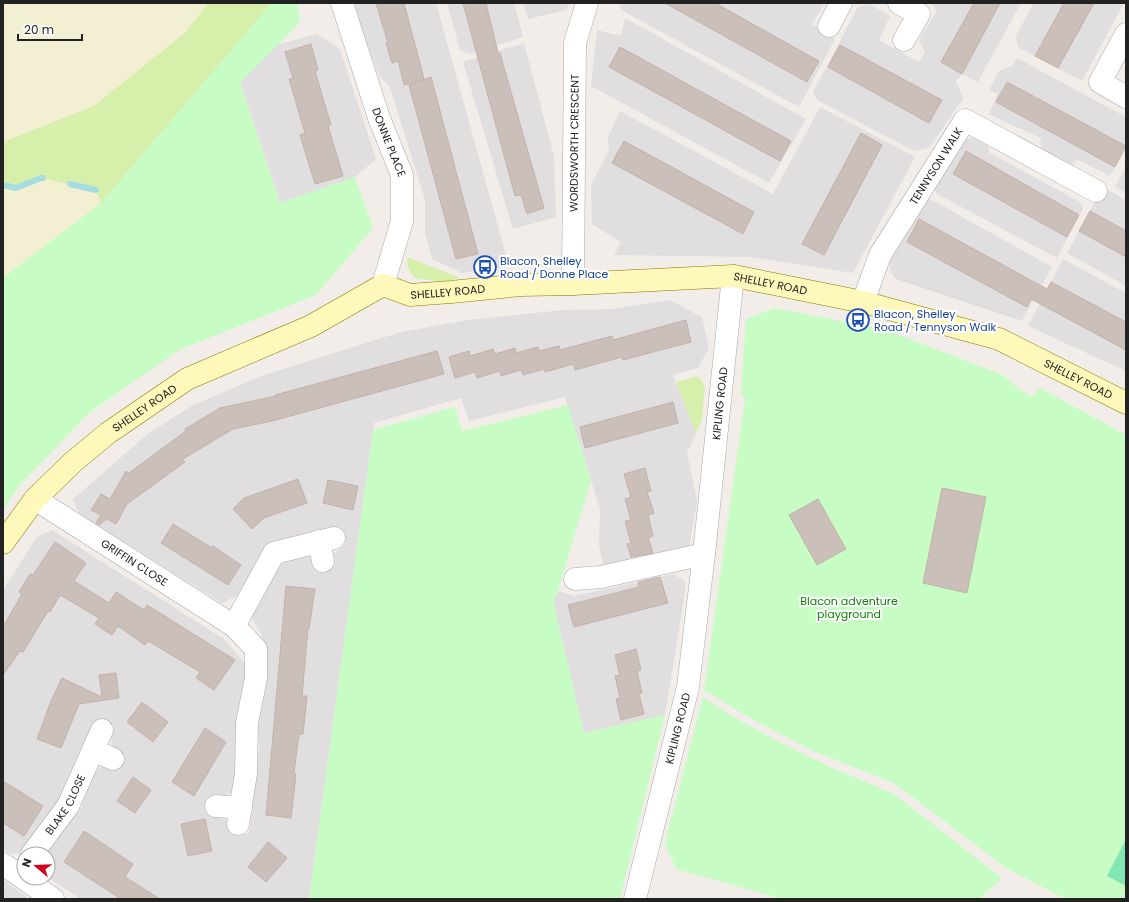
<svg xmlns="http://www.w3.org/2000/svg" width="1129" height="902" viewBox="0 0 1129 902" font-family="Poppins,sans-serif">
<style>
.residential{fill:#e0dedf}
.farmland{fill:#f2efd2}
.grass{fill:#d6efab}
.park{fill:#c7fdc4}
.pitch{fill:#81e6b1}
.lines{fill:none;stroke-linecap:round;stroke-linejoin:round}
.stream{stroke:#a6dde2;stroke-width:6}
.building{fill:#cbbfba;stroke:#c5b1a9}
.street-casing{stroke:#a9a9a9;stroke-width:23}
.secondary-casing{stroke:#817c00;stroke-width:23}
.street{stroke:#fff;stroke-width:22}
.secondary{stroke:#fef8ba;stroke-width:22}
.labels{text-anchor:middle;stroke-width:4;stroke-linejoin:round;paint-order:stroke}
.street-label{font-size:11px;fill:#222;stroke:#fff}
.transit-label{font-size:11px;fill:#164399;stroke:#fff;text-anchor:start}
.park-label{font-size:11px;fill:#0c8505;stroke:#fff}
</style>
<rect width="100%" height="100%" fill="#f2ede8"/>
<path class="residential" d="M352,3H436L509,266L462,273L432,259L425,232V200L390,87L379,76Z
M447,3H514L523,37L469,54L460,50Z
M523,3H570L567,10L528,19Z
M620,3H825L812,24L835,39L799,107L621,10Z
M928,3H1021L978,82L962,74L956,81L963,99L929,148L914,151L817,100L813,92L858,7L870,4L890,16L879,40L919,62L925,53L919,40L936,12L934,6Z
M1034,3H1124L1082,81L1019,48L1015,37Z
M625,18L806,119L769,183L591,86L597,30L621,36Z
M317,34L340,49L376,159L355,177L280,203L240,83L277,45Z
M524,43L554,156L556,217L513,229L463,62Z
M1017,58L1126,117V145L1110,176L1077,159L1071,166L1042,150L1040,138L989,114L998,94L989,90L999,71L1012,66Z
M820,107L915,157L853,273L751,257L614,255L621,242L592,224L591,185L609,150L608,137L620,111L773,194Z
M976,137L987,142L990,153L1080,202L1083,208L1057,258L937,194L932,184L961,141Z
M1126,167V193L1115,187Z
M1103,187L1126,200V286L1067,253Z
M930,199L1052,267L1022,321L896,279L891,273L889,259L921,202Z
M1063,259L1126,293V371L1028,326Z
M670,300L702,317L709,348L698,368L673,375L696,433L687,453L697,501L689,548L604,567L599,545L600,509L565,397L469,421L461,398L374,423L309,899H81L48,878V854H44L81,808L93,773L101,767L118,770L123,755L112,746L111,737L113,724L97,720L55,812L21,854L8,853L3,849V590L37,537L52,530L224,639L246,665L238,777L231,793L211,801L208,812L225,819L230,833L249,834L259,748L258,717L266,650L261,634L251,617L278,567L293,556L307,554L319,567H334L333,554L346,544L340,527L273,544L239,595L222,603L79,514L73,499L149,433L193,405L261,376L401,332L468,320L563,310L612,309Z
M673,574L685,581V592L665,715L584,733L553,601L558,591L574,596Z
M3,880L26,896V899H3Z"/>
<path class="farmland" d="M3,3H208L186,32L94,106L3,142Z
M41,178L96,190L101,203L3,278V185L16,188Z"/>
<path class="grass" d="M208,3H272L101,203L96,190L41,178L16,188L3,185V142L94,106L186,32Z
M407,257L460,278L443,282L414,278L408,268Z
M698,376L705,386L702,420L696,433L676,382Z"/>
<path class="park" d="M272,3H297L300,22L240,83L280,203L355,177L373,228L316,295L179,350L90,412L19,486L3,511V278L101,203Z
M775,308L886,330L1003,375L1013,384L1031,397L1040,388L1126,435V899H1066L1006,868L894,783L813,751L743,714L718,698L704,691L745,399L741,392L746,319Z
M568,405L591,480L558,591L553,601L584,733L665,715L620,899H309L373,430L455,407L462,431Z
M703,697L730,715L781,743L830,767L894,794L1002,878L979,899H783L676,869L665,843Z"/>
<path class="pitch" d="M1126,839V886L1107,876Z"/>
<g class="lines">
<path class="stream" d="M70,184L96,190
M3,185L16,188L41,178H43"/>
</g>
<path class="building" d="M376,3H404L424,79L404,85L398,61L392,63L386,43H388Z
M463,3H486L498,53H500L544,208L527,214L521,195L515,196Z
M665,3H715L819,61L807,82Z
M974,3H1000L962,74L941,62Z
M1064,3H1094L1058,68L1035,56Z
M311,44L318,70L315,71L331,125L328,126L343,176L315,184L300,135L305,133L289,79L293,78L285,52Z
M840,45L942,100L929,123L828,67Z
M620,47L791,141L780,161L609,67Z
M431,77L478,254L456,259L409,85Z
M1007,82L1126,146L1115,167L996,102Z
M861,133L882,145L824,255L802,244Z
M624,141L754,212L743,234L612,163Z
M966,151L1079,215L1067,237L953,174Z
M1090,211L1126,231V257L1079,231Z
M919,219L1047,289L1051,282L1126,322V350L1031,299L1027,307L907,242Z
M686,320L691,342L623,360L622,357L575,370L573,364L545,372L544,369L523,375L521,370L501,376L500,371L477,378L475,372L455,378L449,357L469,351L470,356L493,349L495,354L515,348L516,353L538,347L539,351L559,346L560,350L612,336L613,340Z
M437,351L444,374L272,421L233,429L183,459L185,462L127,504L116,524L107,519L99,525L96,523L101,515L91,510L101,494L110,499L126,471L129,473L186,431L185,429L220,408L276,396L275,395Z
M673,402L678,423L585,448L580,427Z
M645,468L651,491L647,492L654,513L648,515L653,536L648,538L653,553L631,557L627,544L631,543L625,521L631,520L625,499L631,497L624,474Z
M298,479L307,503L264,518L252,529L233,509L244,498Z
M328,480L358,486L353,510L323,503Z
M942,488L986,497L967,593L923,583Z
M818,499L846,549L817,565L789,515Z
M173,524L212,548L213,546L241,565L228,585L161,543Z
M55,542L86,563L74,581L109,603L116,592L144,610L147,605L235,660L214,690L196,678L200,672L148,641L145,645L118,626L112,635L95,624L99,618L60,595L50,612L48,611L23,652L20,651L3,675V627L22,594L19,592L30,574L33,575Z
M660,577L668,603L574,627L568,605L639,587L638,582Z
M286,586L315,589L309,629L308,628L302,696H307L303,734H299L294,773L296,774L291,818L266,815Z
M636,649L641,670L637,671L642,693L639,694L644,714L621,720L616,699L620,698L615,676L620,675L615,655Z
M116,673L119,698L79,704L61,748L37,739L51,701L62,678L102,697L99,675Z
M142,702L168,722L153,742L127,722Z
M205,728L226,742L194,796L172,782Z
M133,777L151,790L135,813L117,801Z
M3,781L43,806L24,836L3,823Z
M205,819L212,851L188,856L181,824Z
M84,831L133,864L125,877L160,899H121L64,862Z
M268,842L287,858L266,882L248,867Z"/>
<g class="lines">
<g class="street-casing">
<g id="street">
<path id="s1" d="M342,3L379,118L402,175V221L383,285"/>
<path d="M899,3L919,14L904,40"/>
<path d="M829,26L841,3"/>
<path d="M1126,34L1100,82L1126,97"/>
<path id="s2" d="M573,284L575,43L587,3"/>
<path id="s3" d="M863,302L880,255L965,120L1096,191"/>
<path id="s4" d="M35,499L234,626L256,649V678L247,723L246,773L238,824"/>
<path d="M319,541L323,561"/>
<path id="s5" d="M575,579L601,577L704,554L733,276"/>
<path d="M234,626L274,553L334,538"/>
<path d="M93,750L113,759"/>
<path d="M216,806L241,808"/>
<path id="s6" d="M32,854L68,806L102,730"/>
<path d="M3,864L53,899"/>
<path id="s7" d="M635,899L688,687L704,554"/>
</g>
</g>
<g class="secondary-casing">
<g id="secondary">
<path id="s8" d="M3,543L35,499L73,462L108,433L187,379L311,326L383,285L410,295L451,292L521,285L573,284L734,276L863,302L999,339L1126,403"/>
</g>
</g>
<use href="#street" class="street"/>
<use href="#secondary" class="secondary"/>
</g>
<defs>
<g id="bus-ring" transform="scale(1.15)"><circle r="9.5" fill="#fff" stroke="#1a4fb4" stroke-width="1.5"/><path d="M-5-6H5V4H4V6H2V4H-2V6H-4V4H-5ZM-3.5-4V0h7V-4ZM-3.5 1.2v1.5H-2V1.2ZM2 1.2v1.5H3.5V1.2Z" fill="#1a4fb4"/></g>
</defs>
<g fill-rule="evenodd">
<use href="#bus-ring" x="485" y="267"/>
<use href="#bus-ring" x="858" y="320"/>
</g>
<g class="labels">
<g class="street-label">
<text dy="4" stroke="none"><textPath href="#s1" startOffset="147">DONNE PLACE</textPath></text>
<text dy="4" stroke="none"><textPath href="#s2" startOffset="141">WORDSWORTH CRESCENT</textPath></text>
<text dy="4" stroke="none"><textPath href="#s3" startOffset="155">TENNYSON WALK</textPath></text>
<text dy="4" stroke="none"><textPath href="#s8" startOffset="857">SHELLEY ROAD</textPath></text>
<text dy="4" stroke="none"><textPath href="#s8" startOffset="533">SHELLEY ROAD</textPath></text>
<text dy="4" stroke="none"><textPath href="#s8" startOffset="1181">SHELLEY ROAD</textPath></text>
<text dy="4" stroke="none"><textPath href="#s5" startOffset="283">KIPLING ROAD</textPath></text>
<text dy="4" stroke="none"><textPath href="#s8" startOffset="197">SHELLEY ROAD</textPath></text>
<text dy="4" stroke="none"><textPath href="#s4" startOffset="118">GRIFFIN CLOSE</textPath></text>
<text dy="4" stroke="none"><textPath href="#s7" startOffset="176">KIPLING ROAD</textPath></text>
<text dy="4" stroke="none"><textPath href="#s6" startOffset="60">BLAKE CLOSE</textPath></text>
</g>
<g class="transit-label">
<text x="500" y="265">Blacon, Shelley<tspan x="500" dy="13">Road / Donne Place</tspan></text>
<text x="874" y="318">Blacon, Shelley<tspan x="874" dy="13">Road / Tennyson Walk</tspan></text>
</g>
<g class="park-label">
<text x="849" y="605">Blacon adventure<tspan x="849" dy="13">playground</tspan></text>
</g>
</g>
<rect width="1129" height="902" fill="none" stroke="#222222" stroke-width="8"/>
<g transform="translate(36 866) rotate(289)"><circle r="19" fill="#ffffff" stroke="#a7a7a7"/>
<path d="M0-3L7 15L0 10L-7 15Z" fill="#d3001e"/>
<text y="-6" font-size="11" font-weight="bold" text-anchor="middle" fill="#222222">N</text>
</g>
<path d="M18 34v6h64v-6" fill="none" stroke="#222222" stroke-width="2"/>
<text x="24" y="34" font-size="12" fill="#222222" stroke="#ffffff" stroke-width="3" paint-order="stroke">20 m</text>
</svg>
